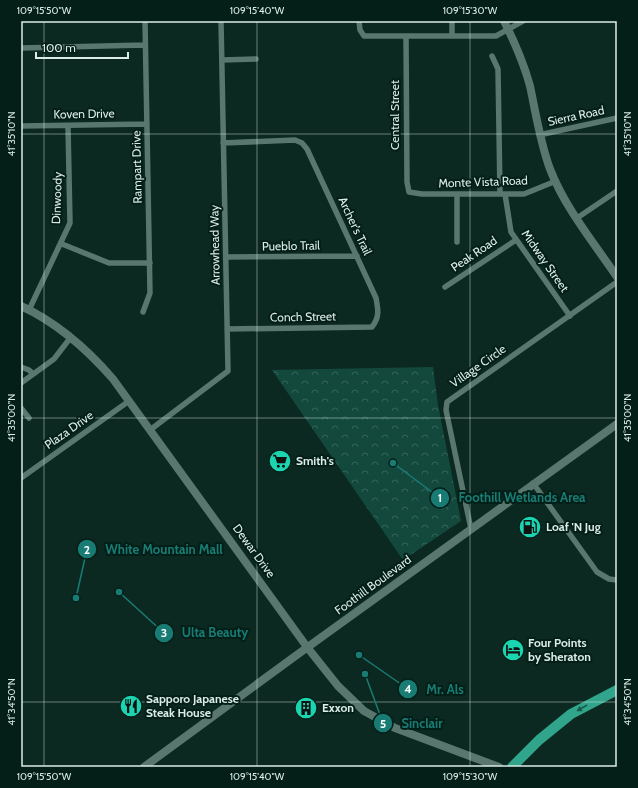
<svg xmlns="http://www.w3.org/2000/svg" width="638" height="788" viewBox="0 0 638 788" font-family="Cabin,sans-serif">
<style>
.park{fill:url(#park-crowns)}
.lines{fill:none;stroke-linecap:round;stroke-linejoin:round}
.street{stroke:#59776e;stroke-width:5.5}
.secondary{stroke:#59776e;stroke-width:8}
.highway{stroke:#31a58b;stroke-width:10}
.oneway{fill:#185b4c}
.ticks{fill:none;stroke:#dbebe6;stroke-width:1;stroke-opacity:0.45}
.labels{text-anchor:middle;stroke-width:4;stroke-linejoin:round;paint-order:stroke}
.street-label{font-size:12px;fill:#dbebe6;stroke:#031f18}
.poi-label{font-size:12px;font-weight:bold;fill:#dbebe6;stroke:#031f18;text-anchor:start}
.leader{fill:none;stroke:#197c74;stroke-width:1.5}
.callout-dot{fill:#197c74;stroke:#031f18;stroke-width:1.5}
.mark-label{font-size:12px;text-anchor:middle;font-weight:bold;fill:#fff}
.callout-label{font-size:13px;text-anchor:middle;font-weight:bold;fill:#197c74;stroke:#031f18;stroke-width:4;stroke-linejoin:round;paint-order:stroke}
.neatline{fill:none;stroke:#dbebe6;stroke-width:1.5}
.ticks-label{font-size:10px;text-anchor:middle;fill:#dbebe6}
</style>
<defs>
<pattern id="park-crowns" width="20" height="18" patternUnits="userSpaceOnUse"><rect width="20" height="18" fill="#12493c"/><path d="M2 6a3 3 0 1 1 6 0M12 15a3 3 0 1 1 6 0" fill="none" stroke="#346358"/></pattern>
</defs>
<rect width="100%" height="100%" fill="#0c2921"/>
<path class="park" d="M433,367L438,405L461,521L403,560L272,370Z"/>
<g class="lines">
<path class="street" d="M359,21L360,30L364,36H496L523,21
M452,36V21
M406,37L407,182L409,192L422,194H524L556,181
M21,48L145,45
M492,56L498,69L500,194
M222,60L256,59
M21,126L147,124
M539,135L617,118
M223,143L295,140L302,143L307,149L376,298C378,309 380,317 372,327L227,329
M457,194V242
M505,194L511,232L570,316
M577,218L617,191
M62,244L109,263H150
M226,257L357,256
M445,287L516,240
M29,310L70,223L68,126
M143,312L150,293L145,21
M21,367L29,370L33,374
M21,383L54,359L71,337
M21,408L29,418
M150,430L228,371L221,21
M21,478L129,401
M533,483L597,572L609,579L617,580
M471,529L446,410L447,402L617,282"/>
<path class="secondary" d="M504,21C514,41 524,64 530,86C536,114 540,142 550,169C565,208 594,243 617,277
M21,306C58,323 87,349 113,379L307,647L338,686L364,711L395,728L499,767
M144,767L294,657L617,424"/>
<path class="highway" d="M512,767L539,740L571,714L617,690"/>
</g>
<defs><path id="oneway-solid" d="M-6-.8H1V-3.2L6.5 0L1 3.2V.8H-6Z"/></defs>
<use class="oneway" href="#oneway-solid" transform="translate(582 708) rotate(150)"/>
<path class="ticks" d="M44,21V767M257,21V767M470,21V767M21,134H617M21,418H617M21,702H617"/>
<defs>
<g id="supermarket-disc" transform="scale(1.15)"><circle r="9.5" fill="#1bd5b1" stroke="#031f18"/><path d="M-6-5.5h2.5l.6 2H6L4.5 2H-2.5L-4.4-4H-6ZM-1.5 3.2a1.3 1.3 0 1 0 .1 0ZM3 3.2a1.3 1.3 0 1 0 .1 0Z" fill="#111"/></g>
<g id="fuel-disc" transform="scale(1.15)"><circle r="9.5" fill="#1bd5b1" stroke="#031f18"/><path d="M-5.5-6h7V0h2V4h1.3V-2.5L3-4.5l.8-.8L6-3V5H2.5V1h-1V6h-7ZM-4.2-4.7v3.2H.2V-4.7Z" fill="#111"/></g>
<g id="hotel-disc" transform="scale(1.15)"><circle r="9.5" fill="#1bd5b1" stroke="#031f18"/><path d="M-6-4.5h1.5V1H6V5H4.5V3h-9V5H-6ZM-4 0a1.8 1.8 0 1 1 3.6 0ZM.5 0V-2.5h3Q6-2.5 6 0Z" fill="#111"/></g>
<g id="restaurant-disc" transform="scale(1.15)"><circle r="9.5" fill="#1bd5b1" stroke="#031f18"/><path d="M-5-6h1v4h1v-4h1v4h1v-4h1v5L-1.5 .5V6h-2V.5L-5-1ZM5-6V6H3V1.5H1.5Q1.5-4 5-6Z" fill="#111"/></g>
<g id="building-disc" transform="scale(1.15)"><circle r="9.5" fill="#1bd5b1" stroke="#031f18"/><path d="M-4-6H4V6H1V3H-1V6H-4ZM-2.5-4.3h1.7v1.8h-1.7ZM.8-4.3h1.7v1.8H.8ZM-2.5-1h1.7V.8h-1.7ZM.8-1h1.7V.8H.8Z" fill="#111"/></g>
</defs>
<g fill-rule="evenodd">
<use href="#supermarket-disc" x="280" y="461"/>
<use href="#fuel-disc" x="530" y="527"/>
<use href="#hotel-disc" x="513" y="650"/>
<use href="#restaurant-disc" x="131" y="706"/>
<use href="#building-disc" x="306" y="708"/>
</g>
<g class="labels">
<g class="street-label">
<text transform="translate(84 114) rotate(-1)" y="4">Koven Drive</text>
<text transform="translate(395 115) rotate(-90)" y="4">Central Street</text>
<text transform="translate(576 116) rotate(-12)" y="4">Sierra Road</text>
<text transform="translate(137 167) rotate(-91)" y="4">Rampart Drive</text>
<text transform="translate(483 182) rotate(-2)" y="4">Monte Vista Road</text>
<text transform="translate(57 198) rotate(-88)" y="4">Dinwoody</text>
<text transform="translate(355 226) rotate(65)" y="4">Archer's Trail</text>
<text transform="translate(215 245) rotate(-91)" y="4">Arrowhead Way</text>
<text transform="translate(291 246) rotate(-1)" y="4">Pueblo Trail</text>
<text transform="translate(474 254) rotate(-34)" y="4">Peak Road</text>
<text transform="translate(545 261) rotate(55)" y="4">Midway Street</text>
<text transform="translate(303 317) rotate(-1)" y="4">Conch Street</text>
<text transform="translate(478 366) rotate(-35)" y="4">Village Circle</text>
<text transform="translate(69 430) rotate(-35)" y="4">Plaza Drive</text>
<text transform="translate(254 551) rotate(54)" y="4">Dewar Drive</text>
<text transform="translate(373 585) rotate(-36)" y="4">Foothill Boulevard</text>
</g>
<g class="poi-label">
<text x="296" y="465">Smith's</text>
<text x="546" y="531">Loaf 'N Jug</text>
<text x="528" y="647">Four Points<tspan x="528" dy="14">by Sheraton</tspan></text>
<text x="146" y="703">Sapporo Japanese<tspan x="146" dy="14">Steak House</tspan></text>
<text x="322" y="712">Exxon</text>
</g>
</g>
<path class="leader" d="M393 463L440 498M76 598L87 549M119 592L164 633M359 655L408 689M365 674L383 723"/>
<g class="callout-dot">
<circle cx="393" cy="463" r="4"/>
<circle cx="76" cy="598" r="4"/>
<circle cx="119" cy="592" r="4"/>
<circle cx="359" cy="655" r="4"/>
<circle cx="365" cy="674" r="4"/>
<circle cx="440" cy="498" r="10"/>
<circle cx="87" cy="549" r="10"/>
<circle cx="164" cy="633" r="10"/>
<circle cx="408" cy="689" r="10"/>
<circle cx="383" cy="723" r="10"/>
</g>
<g class="mark-label">
<text x="440" y="502">1</text>
<text x="87" y="554">2</text>
<text x="164" y="637">3</text>
<text x="408" y="693">4</text>
<text x="383" y="728">5</text>
</g>
<g class="callout-label">
<text x="522" y="502">Foothill Wetlands Area</text>
<text x="164" y="554">White Mountain Mall</text>
<text x="215" y="637">Ulta Beauty</text>
<text x="445" y="694">Mr. Als</text>
<text x="422" y="728">Sinclair</text>
</g>
<rect width="638" height="788" fill="none" stroke="#031f18" stroke-width="44"/>
<path d="M36 52v6h92v-6" fill="none" stroke="#dbebe6" stroke-width="2"/>
<text x="42" y="52" font-size="12" fill="#dbebe6" stroke="#031f18" stroke-width="3" paint-order="stroke">100 m</text>
<rect x="22" y="22" width="594" height="744" class="neatline"/>
<g class="ticks-label">
<text x="44" y="14">109°15'50"W</text>
<text x="257" y="14">109°15'40"W</text>
<text x="470" y="14">109°15'30"W</text>
<text transform="translate(11 134) rotate(-90)" y="4">41°35'10"N</text>
<text transform="translate(627 134) rotate(-90)" y="4">41°35'10"N</text>
<text transform="translate(11 418) rotate(-90)" y="4">41°35'00"N</text>
<text transform="translate(627 418) rotate(-90)" y="4">41°35'00"N</text>
<text transform="translate(11 702) rotate(-90)" y="4">41°34'50"N</text>
<text transform="translate(627 702) rotate(-90)" y="4">41°34'50"N</text>
<text x="44" y="780">109°15'50"W</text>
<text x="257" y="780">109°15'40"W</text>
<text x="470" y="780">109°15'30"W</text>
</g>
</svg>
